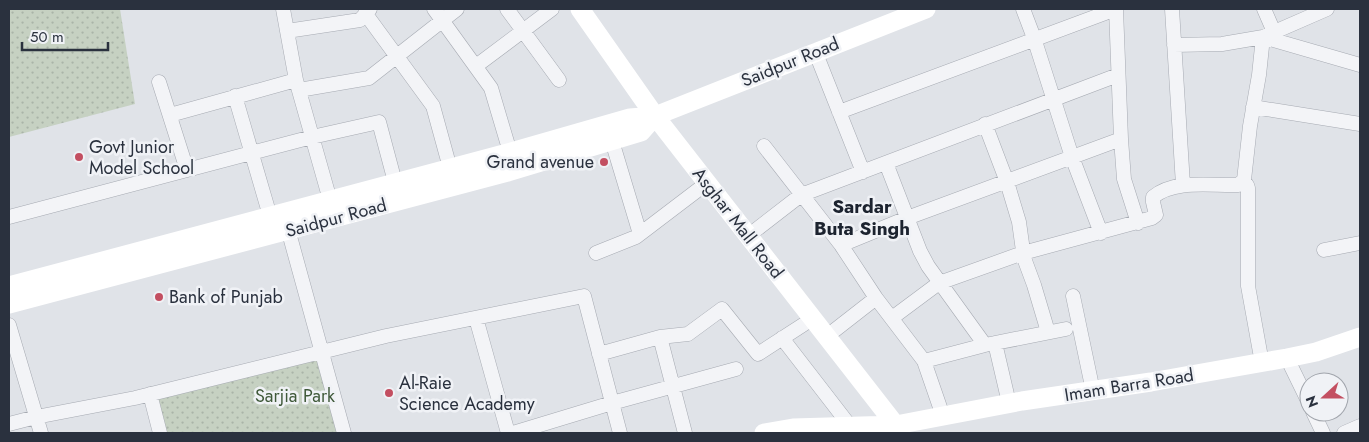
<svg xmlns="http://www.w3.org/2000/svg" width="1369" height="442" viewBox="0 0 1369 442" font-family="Jost,sans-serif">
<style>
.grass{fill:url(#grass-dots)}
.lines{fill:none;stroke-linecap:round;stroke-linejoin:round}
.street-casing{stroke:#a6aab2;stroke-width:15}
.street{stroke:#f3f4f7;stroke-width:14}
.secondary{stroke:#fff;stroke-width:19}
.poi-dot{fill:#c34f61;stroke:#f0f2f6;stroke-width:2}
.labels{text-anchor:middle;stroke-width:5;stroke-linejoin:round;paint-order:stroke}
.street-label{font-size:18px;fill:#2a313e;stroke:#f0f2f6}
.poi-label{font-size:18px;fill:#2a313e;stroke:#f0f2f6;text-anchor:start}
.park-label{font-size:18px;fill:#3f5939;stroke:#f0f2f6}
.neighbourhood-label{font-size:19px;font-weight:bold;fill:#1c232f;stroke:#f0f2f6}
</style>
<defs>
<pattern id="grass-dots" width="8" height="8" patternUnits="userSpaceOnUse" patternTransform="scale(1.25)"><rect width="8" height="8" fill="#c6d1c2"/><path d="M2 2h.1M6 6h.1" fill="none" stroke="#aab4a8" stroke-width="1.8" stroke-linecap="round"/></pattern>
</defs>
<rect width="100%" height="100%" fill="#e0e3e8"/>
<path class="grass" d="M9,9H120L135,104L9,137Z
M322,352L344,433H160L150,394Z"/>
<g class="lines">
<g class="street-casing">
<path id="street" d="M283,9L296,80L330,200
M434,9L491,88L510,152
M507,9L559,80
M1023,9L1034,38L1072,157L1101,233
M1172,9L1183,185
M1264,9L1274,32
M365,13L433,106L450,168
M287,31L360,20L370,9
M1174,45L1222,44L1263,37L1327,9
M815,51L863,172
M476,66L552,9
M159,82L187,170
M299,90L369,78L457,9
M235,96L270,216
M1253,107L1360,124
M839,112L1116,9L1121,139L1124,179L1138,223
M170,115L296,80
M985,124L1007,182L1019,222L1024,258L1034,285L1048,332
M612,141L640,234
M764,146L841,245L876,298L924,361L943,416
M886,163L920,251L928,266L985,345
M1242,183L1247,185L1248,188V286L1262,363
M9,217L312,137L379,122L395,182
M286,222L344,433
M748,236L801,195L1118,75
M841,245L907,218L1121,139
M1324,250L1360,243
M596,253L636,237L707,183
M1073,296L1093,391
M476,318L508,433
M892,318L939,283L1023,253L1152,218L1156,215L1153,202V197C1175,179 1211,186 1238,185L1244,180L1250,126L1259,75L1263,37L1360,65
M9,325L41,433
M660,337L685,433
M826,337L876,298
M782,338L850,426
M995,343L1009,403
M599,354L660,337L688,334L722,309L758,354L812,319
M1287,358L1309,403
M924,361L985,345L1066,329
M150,394L160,433
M1313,412L1323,433
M9,424L36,417L135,398L386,336L584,296L620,433
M513,433L612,403L736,369
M1344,433L1360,426"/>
</g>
<use href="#street" class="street"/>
<path class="secondary" d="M580,9L655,116L901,432
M9,286L504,154L630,118L655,116L926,9
M9,304L508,172L641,132L655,116
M764,433L793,428L896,425L1022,401L1151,382L1287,358L1316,352L1360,337"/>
</g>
<g class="poi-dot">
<circle cx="79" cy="157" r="5"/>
<circle cx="604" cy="162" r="5"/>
<circle cx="159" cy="297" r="5"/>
<circle cx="389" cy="393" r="5"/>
</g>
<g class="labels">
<g class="street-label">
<text transform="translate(790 62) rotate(-22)" y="6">Saidpur Road</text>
<text transform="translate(336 218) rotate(-15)" y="6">Saidpur Road</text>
<text transform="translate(738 223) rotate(52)" y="6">Asghar Mall Road</text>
<text transform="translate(1129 385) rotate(-9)" y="6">Imam Barra Road</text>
</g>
<g class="poi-label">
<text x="89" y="153">Govt Junior<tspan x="89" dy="21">Model School</tspan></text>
<text x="594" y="168" text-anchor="end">Grand avenue</text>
<text x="169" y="303">Bank of Punjab</text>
<text x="399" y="389">Al-Raie<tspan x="399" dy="21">Science Academy</tspan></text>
</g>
<g class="park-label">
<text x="295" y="402">Sarjia Park</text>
</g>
<g class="neighbourhood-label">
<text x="862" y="213">Sardar<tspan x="862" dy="22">Buta Singh</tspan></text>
</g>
</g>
<rect width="1369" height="442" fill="none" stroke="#2a313e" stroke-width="20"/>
<g transform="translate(1324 397) rotate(249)"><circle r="24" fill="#f0f2f6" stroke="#a1a5ac"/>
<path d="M0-4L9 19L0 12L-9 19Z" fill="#c34f61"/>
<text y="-8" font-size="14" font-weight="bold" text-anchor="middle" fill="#2a313e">N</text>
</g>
<path d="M22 42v8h86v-8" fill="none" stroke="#2a313e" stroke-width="2.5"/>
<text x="30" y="42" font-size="15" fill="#2a313e" stroke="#f0f2f6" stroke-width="4" paint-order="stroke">50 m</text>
</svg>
